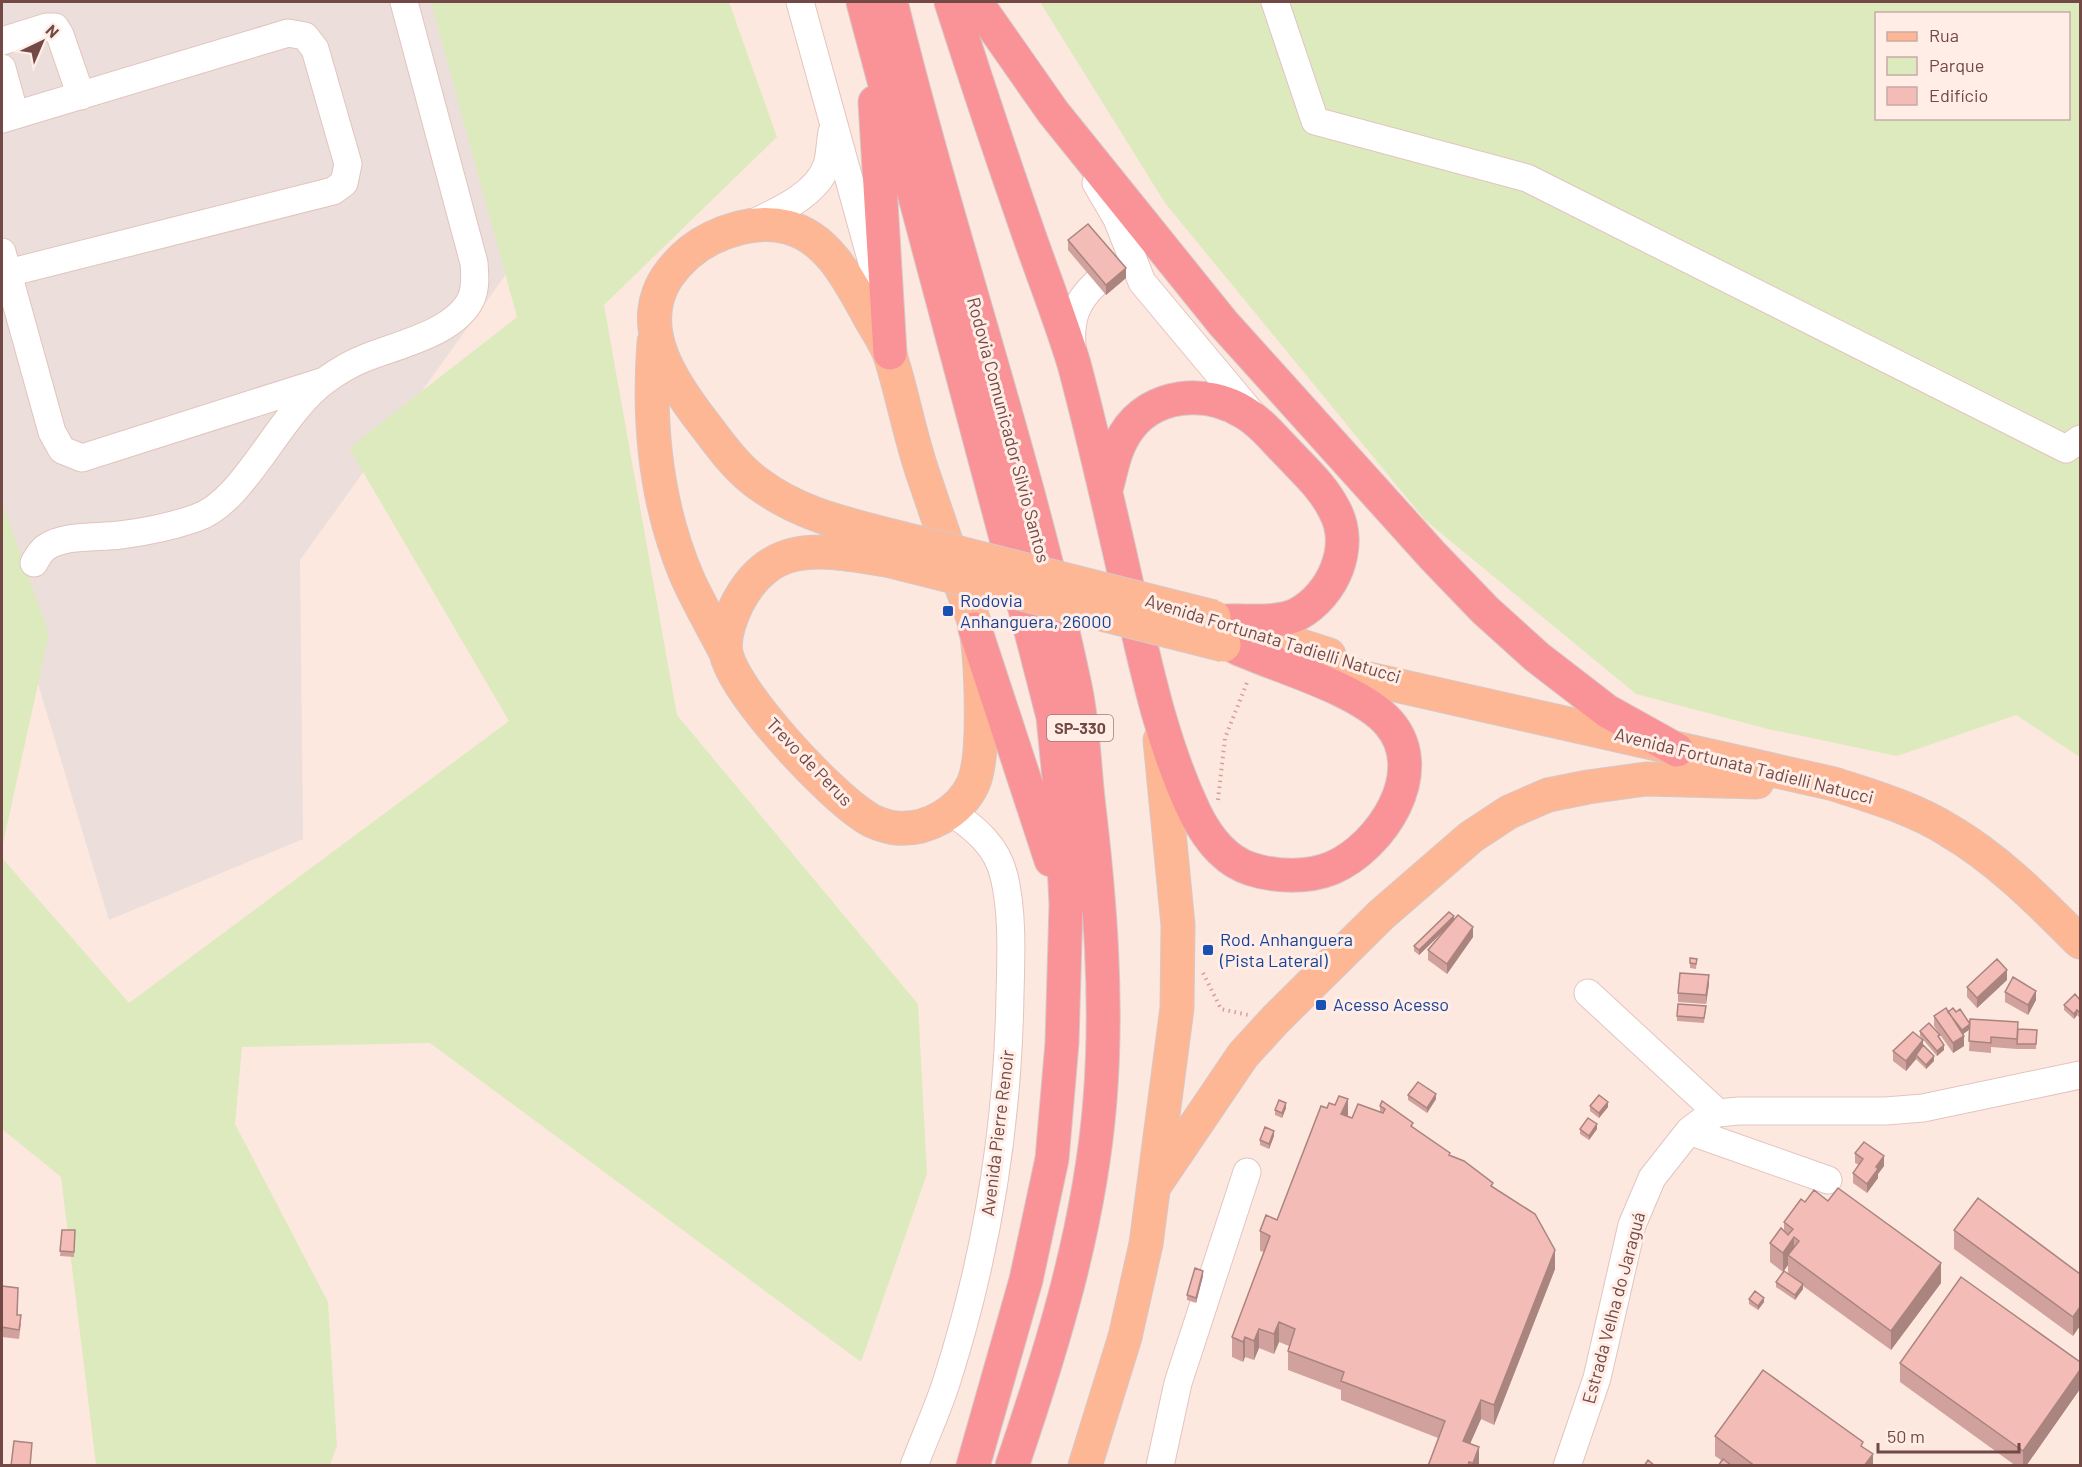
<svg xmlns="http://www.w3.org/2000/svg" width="2082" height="1467" viewBox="0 0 2082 1467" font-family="Barlow,sans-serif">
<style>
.industrial{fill:#ebdedb}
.green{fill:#ddeabe;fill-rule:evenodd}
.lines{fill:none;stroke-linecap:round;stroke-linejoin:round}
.minor-casing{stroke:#e3c4be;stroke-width:29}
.major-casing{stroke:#d5c8c8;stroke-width:35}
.highway-casing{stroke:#d5c8c8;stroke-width:35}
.path{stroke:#d79f9a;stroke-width:4;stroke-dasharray:1.5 4.5;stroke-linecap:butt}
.minor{stroke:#fff;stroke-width:27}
.major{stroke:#feb795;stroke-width:33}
.highway{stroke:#fa9398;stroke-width:33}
.major-bridge-casing{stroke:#d5c8c8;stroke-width:35;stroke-linecap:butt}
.major-bridge{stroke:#feb795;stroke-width:33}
.wall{fill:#d1a29d}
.shaded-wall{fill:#aa847f}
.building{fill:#f3bcb6;stroke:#aa847f;stroke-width:1.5}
.transit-dot{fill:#1a4fb4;stroke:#ffede6;stroke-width:2}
.labels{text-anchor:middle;stroke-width:6;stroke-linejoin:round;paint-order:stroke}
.shield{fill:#ffede6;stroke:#9d7a76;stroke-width:1.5}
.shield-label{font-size:16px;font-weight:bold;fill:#734946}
.street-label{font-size:18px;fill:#734946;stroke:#ffede6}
.transit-label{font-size:18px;fill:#164399;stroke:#ffede6;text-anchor:start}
</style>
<rect width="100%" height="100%" fill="#fde8df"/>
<path class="industrial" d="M2,2H488L535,234L300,560L303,839L109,920L2,564Z"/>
<path class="green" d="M431,2H729L777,137L604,305L677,715L918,1004L927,1174L861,1362L430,1043L242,1047L235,1124L328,1302L337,1446L330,1465H96L61,1177L2,1129V858L129,1003L509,721L349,448L517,317Z
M1040,2H2080V757L2016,715L1897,756L1768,729L1636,694L1425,520L1165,203ZM1876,14H2068V118H1876Z
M2,502L49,634L2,848Z"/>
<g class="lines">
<g class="minor-casing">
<path id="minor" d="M800,2L878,284
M1275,2L1315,121L1527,178L2066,449L2080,439
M2,41L47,27H55L60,35L81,96
M2,68L15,115
M2,119L288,33L305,36L315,49L348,164L344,183L333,191L8,273
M1096,183L1117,219L1142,282L1253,415
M749,225C776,212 816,196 827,165C830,155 830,143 832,132
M2,252L52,432L62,450L82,458L321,382
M1072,346C1070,318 1076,302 1096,283
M34,563C37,558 40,552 45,548C64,534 97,538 120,535C145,532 173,526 196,518C245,502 279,413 326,380C337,372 352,363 365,358C397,345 455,333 471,299C476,288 475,275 474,263L404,2
M1588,993L1718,1113
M1689,1131L1828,1180
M914,1466C925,1436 939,1407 948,1377C987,1254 1008,1123 1010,994C1011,956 1013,913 1004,876C997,846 975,828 951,812
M1160,1466L1178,1383L1247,1172
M1567,1466L1597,1378L1632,1225L1652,1178L1689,1131L1702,1121L1718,1113L1739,1111H1886L1923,1108L2080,1075"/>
</g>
<g class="major-casing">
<path id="major" d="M654,342C648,421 656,504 687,577C698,602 713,627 725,651
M887,560C825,551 772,536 737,604C730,619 723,636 726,653C735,694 828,793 864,816C872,822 886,827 896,828C927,831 960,812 973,784C986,756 981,661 976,629C972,613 965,596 959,580C947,545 935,510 923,474C910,436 903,397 891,358C887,345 878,332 871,320C851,284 830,238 787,227C762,221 735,227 712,238C693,247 679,260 667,277C634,328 673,384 705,425C720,445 736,467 756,482C801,516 847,524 900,538
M1230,623L1329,655
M1298,663L1834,784C1873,797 1913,808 1948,830C1998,859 2040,902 2080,942
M1155,1185L1243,1055L1275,1020L1381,915L1471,837L1509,812L1548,795L1588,787L1646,779L1757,782
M1085,1466L1125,1337L1146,1244L1177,1008L1178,925L1160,740"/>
</g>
<g class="highway-casing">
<path id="highway" d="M863,2L1034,643L1053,717L1060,788L1066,904L1062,1043L1052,1159L1026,1280L973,1466
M891,2C947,231 1026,455 1075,686C1083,723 1084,762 1088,799C1100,899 1108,999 1100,1100C1090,1226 1053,1346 1012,1466
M951,2C976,80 1002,158 1029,235C1044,278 1061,321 1074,364C1096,446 1114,528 1133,611C1149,680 1164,748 1195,813C1207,837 1225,861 1251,869C1275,877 1308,878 1332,868C1381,847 1431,772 1389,723C1360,689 1279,667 1237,648
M976,2L1053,112L1223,323L1433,556L1485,610L1537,657L1607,711L1677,750
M875,102L890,353
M1106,490C1111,472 1114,451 1125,434C1150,393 1206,388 1245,413C1262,423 1274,439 1288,453C1304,470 1323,487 1334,509C1355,546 1333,595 1298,614C1279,624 1247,620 1226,621
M975,629L1051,860"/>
</g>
<path class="path" d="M1218,800L1225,738L1248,680
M1203,973L1221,1009L1248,1015"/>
<use href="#minor" class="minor"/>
<use href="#major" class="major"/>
<use href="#highway" class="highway"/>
<g class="major-bridge-casing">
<path id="major-bridge" d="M900,538L1214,617
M887,560L1224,645"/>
</g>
<use href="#major-bridge" class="major-bridge"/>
</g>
<path class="wall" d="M1068,240L1126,278L1106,295L1068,250Z
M1454,920L1473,937L1447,974L1428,960V950L1447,928L1419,955L1414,951V946Z
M1697,959L1696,969L1690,968V963Z
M2007,980L1977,1008L1967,997V987Z
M1709,984L1706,1004L1678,1002V993Z
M2005,992L2036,1000L2028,1015L2005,1002Z
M2080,1000V1018L2077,1015L2074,1019L2064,1010V1005Z
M1706,1006L1704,1023L1677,1021V1016Z
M1948,1012H1956L1970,1023L2018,1029L2037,1030L2036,1049H2017L1991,1047V1053L1969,1051L1970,1029L1963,1034L1964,1046L1953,1053L1934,1026V1016Z
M1920,1031L1940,1039L1944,1050L1937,1056L1920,1036Z
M1923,1046L1934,1061L1926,1069L1916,1059L1906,1071L1893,1061V1051Z
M1408,1095L1436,1099L1427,1113L1408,1100Z
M1380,1106L1413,1127L1450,1156L1493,1187L1555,1269L1494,1425L1481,1419L1470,1443L1479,1466H1428L1438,1438L1341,1400V1390L1288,1370V1351L1289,1346L1279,1342L1274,1354L1259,1348L1254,1360L1245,1357L1243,1362L1232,1357V1337L1264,1252L1260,1251V1231L1277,1220L1348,1116L1352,1118L1380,1112Z
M1590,1106L1608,1107L1599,1118L1590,1111Z
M1286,1108L1282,1118L1275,1115V1110Z
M1580,1129H1597L1589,1140L1580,1134Z
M1274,1136L1269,1149L1260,1145V1140Z
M1855,1153L1884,1166L1878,1174V1178L1867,1193L1853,1183V1173L1859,1165L1855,1163Z
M1784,1222L1941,1283L1891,1350L1803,1286V1289L1795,1300L1776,1287V1282L1788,1273V1265L1783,1272L1770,1262V1243L1784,1231Z
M62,1230H75L74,1257L60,1256Z
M1954,1230L2080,1274L2073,1336L1954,1249Z
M1203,1276L1196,1303L1187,1300V1295Z
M2,1286L18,1297L17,1315L21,1324L19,1339L2,1337Z
M1749,1299L1764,1302L1758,1310L1749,1304Z
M1900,1363L2080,1389L2026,1466H2016L1900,1382Z
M1715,1436L1863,1447L1873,1466H1718L1721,1460L1715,1456Z"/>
<path class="shaded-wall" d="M1126,268V278L1106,295V285Z
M1454,916V921L1419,955V950Z
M1473,927V937L1447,974V964Z
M2007,970V980L1977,1008V998Z
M1709,975V984L1706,1004V995Z
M2036,991V1000L2028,1015V1005Z
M2077,1010V1015L2074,1019V1014Z
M1970,1024V1029L1962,1035V1030Z
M1964,1036V1046L1953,1053V1043Z
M1923,1040V1050L1916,1055V1059L1906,1071V1061Z
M1944,1045V1050L1937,1056V1051Z
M1934,1056V1061L1926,1069V1065Z
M1436,1094V1099L1427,1113V1108Z
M1348,1099V1118L1341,1114Z
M1608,1102V1107L1599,1118V1113Z
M1286,1103V1108L1282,1118V1113Z
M1597,1124V1129L1589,1140V1136Z
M1274,1131V1136L1269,1149V1144Z
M1884,1156V1166L1878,1174V1178L1867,1193V1184L1876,1167Z
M1794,1237V1257L1788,1255V1265L1783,1272V1253Z
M1555,1250V1269L1494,1425V1405Z
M1941,1263V1283L1891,1350V1331Z
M1203,1271V1276L1196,1303V1298Z
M1803,1284V1289L1795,1300V1295Z
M1764,1298V1302L1758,1310V1306Z
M2080,1307V1326L2073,1336V1317Z
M1279,1322V1342L1274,1354V1334Z
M1259,1329V1348L1254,1360V1341Z
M1245,1337V1357L1243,1362V1342Z
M2080,1370V1389L2026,1466H2023V1451Z
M1481,1400V1419L1463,1460V1441Z
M1479,1447V1466H1473V1463Z
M1873,1454V1466H1864Z"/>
<path class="building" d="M1088,224L1126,268L1106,285L1068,240Z
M1449,912L1454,916L1419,950L1414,946Z
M1458,915L1473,927L1447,964L1428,950Z
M1690,958L1697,959L1696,964L1690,963Z
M1997,959L2007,970L1977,998L1967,987Z
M1680,973L1709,975L1706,995L1678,993Z
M2013,977L2036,991L2028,1005L2005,992Z
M2075,994L2080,1000V1013L2077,1010L2074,1014L2064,1005Z
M1678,1004L1706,1006L1704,1018L1677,1016Z
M1946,1008L1964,1036L1953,1043L1934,1016Z
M1953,1008L1956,1012L1960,1009L1970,1024L1962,1030L1948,1012Z
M1970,1019L2018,1022L2017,1039L1991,1037V1043L1969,1041Z
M1929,1023L1940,1035L1938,1036L1944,1045L1937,1051L1920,1031Z
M2018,1029L2037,1030L2036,1044H2017Z
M1913,1032L1923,1040L1906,1061L1893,1051Z
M1923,1045L1934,1056L1926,1065L1916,1055Z
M1418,1082L1436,1094L1427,1108L1408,1095Z
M1599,1095L1608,1102L1599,1113L1590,1106Z
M1339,1096L1348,1099L1341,1114L1352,1118L1358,1104L1383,1113L1385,1109L1380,1106L1382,1101L1413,1123L1411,1126L1450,1153L1449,1155L1464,1161L1493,1183L1491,1186L1535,1214L1555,1250L1494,1405L1481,1400L1463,1441L1479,1447L1473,1463L1469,1462L1468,1466H1428L1445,1421L1341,1381L1344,1372L1288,1351L1295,1329L1279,1322L1274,1334L1259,1329L1254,1341L1245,1337L1243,1342L1232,1337L1270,1236L1260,1231L1266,1215L1277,1220L1321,1106L1327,1108L1329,1103L1335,1105Z
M1279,1100L1286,1103L1282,1113L1275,1110Z
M1588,1118L1597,1124L1589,1136L1580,1129Z
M1265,1127L1274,1131L1269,1144L1260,1140Z
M1864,1142L1884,1156L1876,1167L1878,1169L1867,1184L1853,1173L1863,1159L1855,1153Z
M1838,1188L1941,1263L1891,1331L1788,1255L1799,1241L1794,1237L1783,1253L1770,1243L1781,1228L1788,1235L1793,1229L1784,1222L1801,1199L1805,1202L1814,1190L1828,1201Z
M1978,1198L2080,1274V1307L2073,1317L1954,1230Z
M62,1230H75L74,1252L60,1251Z
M1195,1268L1203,1271L1196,1298L1187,1295Z
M1784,1271L1803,1284L1795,1295L1776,1282Z
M1961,1277L2080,1362V1370L2023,1451L1900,1363Z
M2,1286L18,1288L17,1315H21L19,1330L2,1327Z
M1755,1291L1764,1298L1758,1306L1749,1299Z
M1763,1370L1863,1442L1861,1446L1873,1454L1864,1466H1755L1715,1436Z
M14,1441L32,1443L30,1466H11Z
M1723,1459L1732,1466H1718Z
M1648,1460L1655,1466H1644Z"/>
<g class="transit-dot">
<rect x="942" y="605" width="12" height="12" rx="3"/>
<rect x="1202" y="944" width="12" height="12" rx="3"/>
<rect x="1315" y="999" width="12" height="12" rx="3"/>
</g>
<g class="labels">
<rect class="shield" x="1047" y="715" width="66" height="26" rx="4.5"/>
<g class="shield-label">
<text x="1080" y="734">SP-330</text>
</g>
<g class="street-label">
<text transform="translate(1008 430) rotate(75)" y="6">Rodovia Comunicador Silvio Santos</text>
<text transform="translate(1273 639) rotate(17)" y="6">Avenida Fortunata Tadielli Natucci</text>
<text transform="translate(809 762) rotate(46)" y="6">Trevo de Perus</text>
<text transform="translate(1744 766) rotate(14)" y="6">Avenida Fortunata Tadielli Natucci</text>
<text transform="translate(998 1133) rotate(-83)" y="6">Avenida Pierre Renoir</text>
<text transform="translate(1614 1308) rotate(-75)" y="6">Estrada Velha do Jaraguá</text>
</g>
<g class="transit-label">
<text x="960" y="607">Rodovia<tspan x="960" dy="21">Anhanguera, 26000</tspan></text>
<text x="1220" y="946">Rod. Anhanguera<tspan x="1220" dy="21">(Pista Lateral)</tspan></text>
<text x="1333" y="1011">Acesso Acesso</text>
</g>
</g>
<rect width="2082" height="1467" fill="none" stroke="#734946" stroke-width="6"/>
<rect x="1875" y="12" width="195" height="108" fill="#ffede6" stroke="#c7aba6" stroke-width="1.5"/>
<rect x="1887" y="32" width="30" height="9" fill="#feb795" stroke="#c7aba6" stroke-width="1.5"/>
<text x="1929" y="42" font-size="18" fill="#734946">Rua</text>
<rect x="1887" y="57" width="30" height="18" fill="#ddeabe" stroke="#c7aba6" stroke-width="1.5"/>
<text x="1929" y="72" font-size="18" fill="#734946">Parque</text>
<rect x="1887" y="87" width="30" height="18" fill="#f3bcb6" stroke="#c7aba6" stroke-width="1.5"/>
<text x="1929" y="102" font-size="18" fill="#734946">Edifício</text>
<g transform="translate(42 42) rotate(44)" stroke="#ffede6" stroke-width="4.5" paint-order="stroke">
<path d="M0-4.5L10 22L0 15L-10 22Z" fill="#734946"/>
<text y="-9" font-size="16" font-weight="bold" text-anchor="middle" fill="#734946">N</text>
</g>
<path d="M1878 1443v9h141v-9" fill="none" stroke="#734946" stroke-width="3"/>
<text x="1887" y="1443" font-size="18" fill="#734946" stroke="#ffede6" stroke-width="4.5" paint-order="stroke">50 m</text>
</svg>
